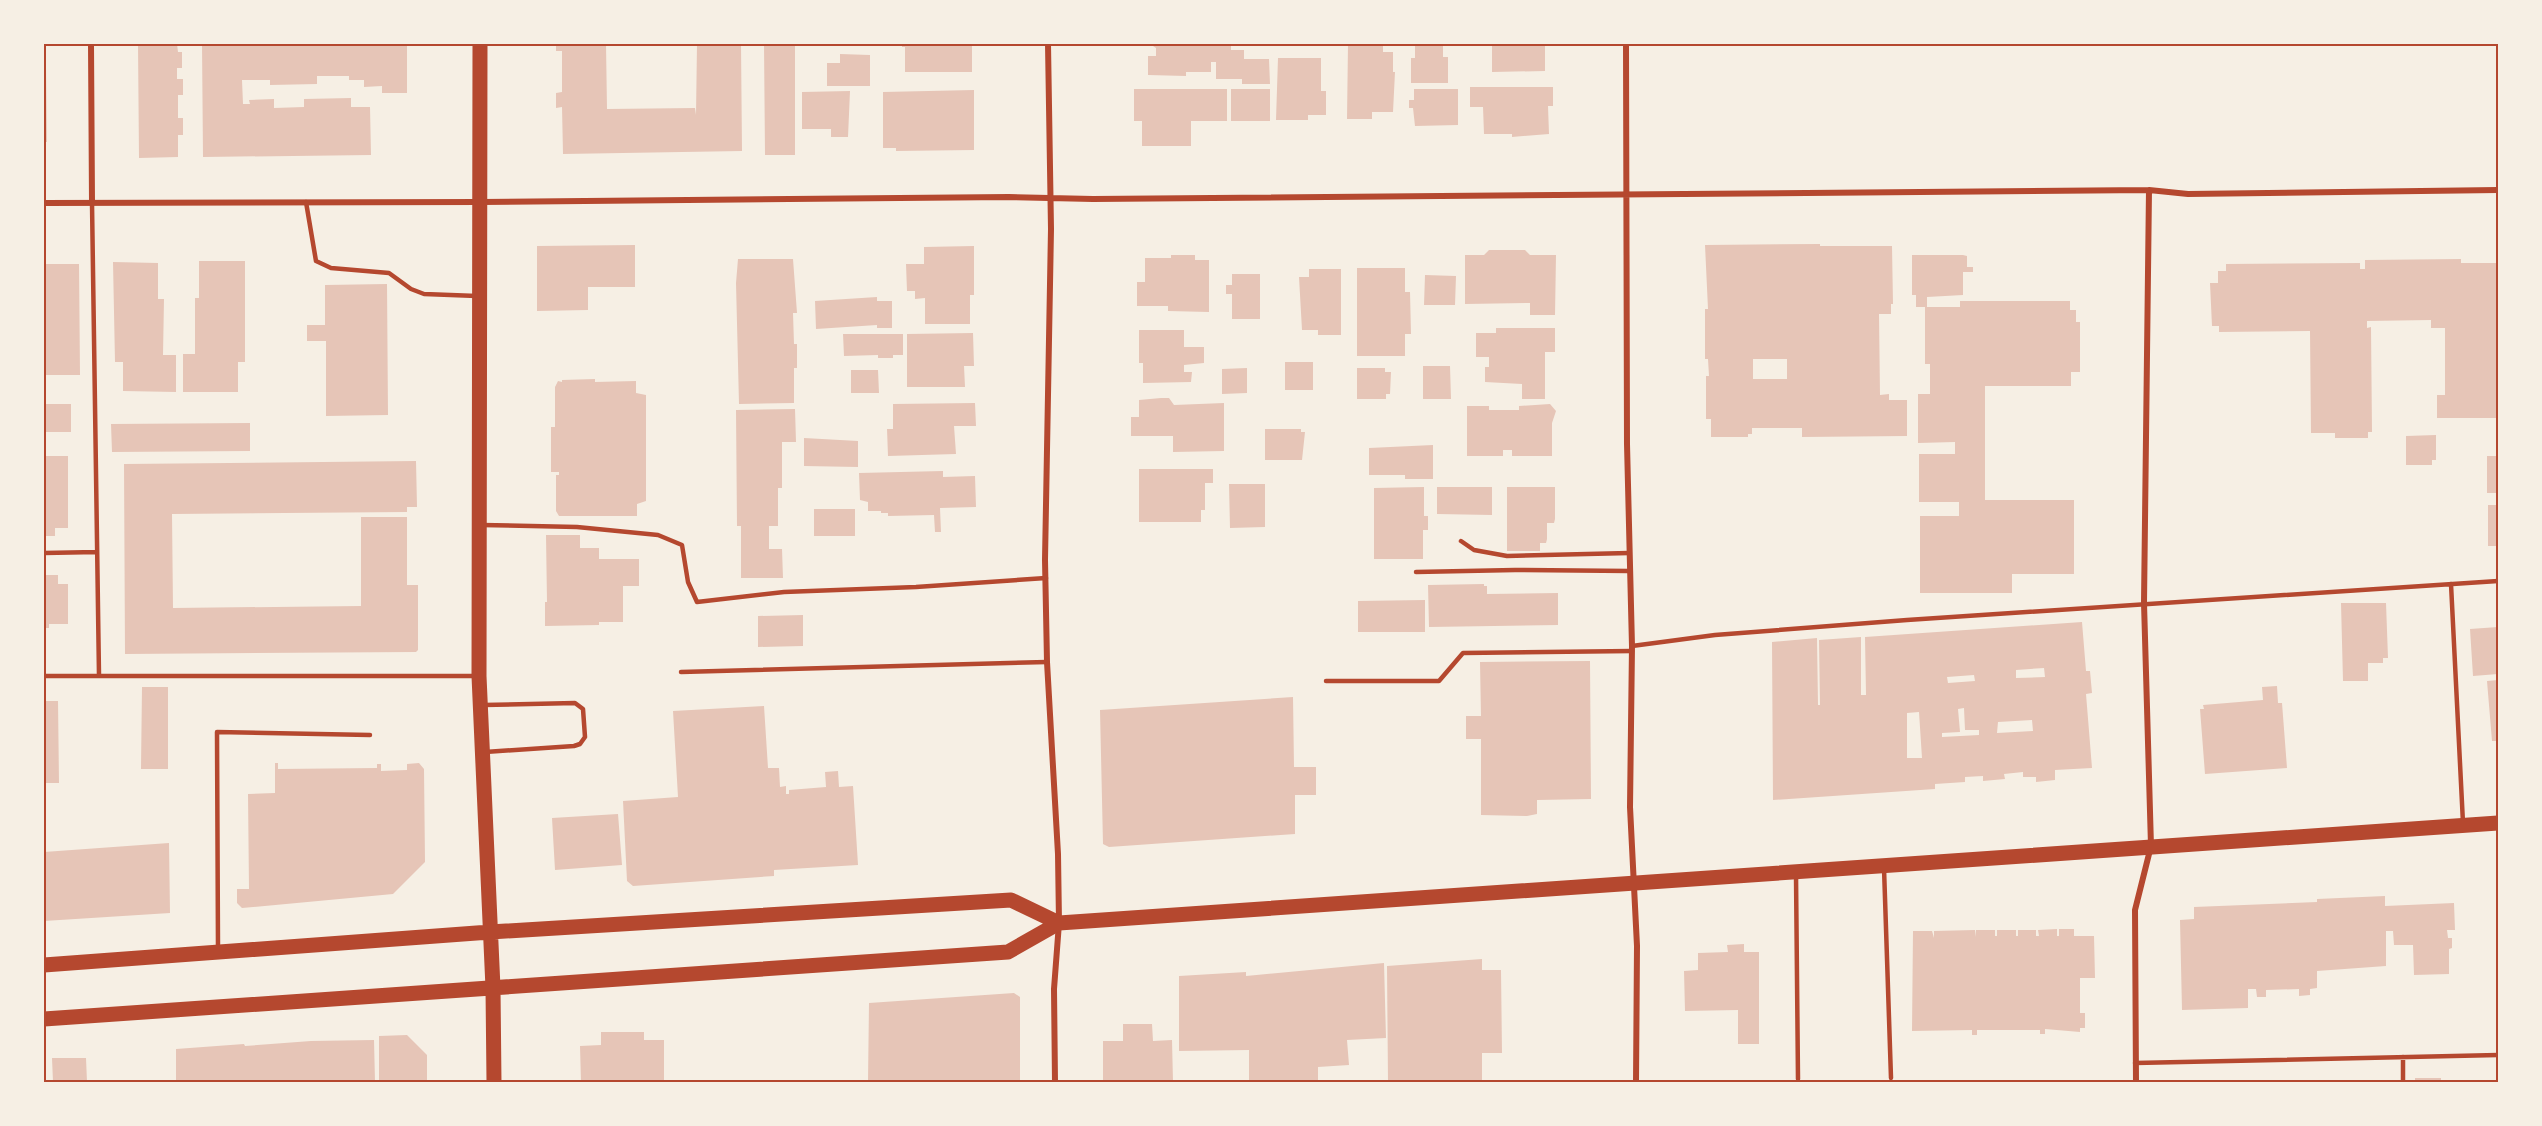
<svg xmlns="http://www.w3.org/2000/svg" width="2542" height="1126" viewBox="0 0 2542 1126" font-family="Inter,sans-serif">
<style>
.building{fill:#e6c5b7;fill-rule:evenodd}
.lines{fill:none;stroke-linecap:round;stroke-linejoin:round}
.service{stroke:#b5482f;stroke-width:4.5}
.minor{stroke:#b5482f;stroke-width:6}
.primary{stroke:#b5482f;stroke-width:15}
.neatline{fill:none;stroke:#b5482f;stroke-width:2}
</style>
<rect width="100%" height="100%" fill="#f6efe4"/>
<path class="building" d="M138,44H177L178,52H182V68H177V79H183V95H178V118H183V135H178V157L139,158Z
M202,44H407V93H382V86L364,87V80H349V76H317V84L270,85V80H242L243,104H250L249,100L274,99V108L304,107V99L351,98V107H370L371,155L203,157Z
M556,44H606L607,109L695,108L696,115L697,44H741L742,151L563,154L562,107L556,108V93L562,92V51H556Z
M764,44H795V155H765Z
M902,44H972V72H905V47H902Z
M1150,44H1231V50H1244V59H1269L1270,84H1242V79H1216V62H1211V72H1186V76L1148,75V56H1156V48Z
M1348,44H1383V52H1393V72H1395L1393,112H1372V119H1347Z
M1415,44H1443V57H1448V83H1411V58H1415Z
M1492,44H1545V71L1492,72Z
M840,54L870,55V86H827V63H840Z
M1278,58H1321V91H1326V115H1308V120H1276Z
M44,67H46L47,142H44Z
M1470,87H1553V106H1548L1549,134L1512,137V134H1484L1483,107H1470Z
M1134,89H1227V121H1191V146H1142V121H1134Z
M1231,89H1270V121H1231Z
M1414,89H1458V125L1415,126L1413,108H1409V100H1414Z
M974,90V150L896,151V148H883V92Z
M850,91L848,137H831V129H802V92Z
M1820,244V246H1892L1893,304H1891V314H1879L1880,395L1889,394V400H1907V436L1802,437V428H1752V434H1748V437H1711V419H1706V376H1709L1708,359H1705V309H1708L1705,245ZM1753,359H1787V379H1753Z
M635,245V287H588V310L537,311V246Z
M974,246V295H970V324H925V298L915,299V291H907L906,264H924V247Z
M1489,250H1525L1530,255H1556L1555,315H1530V303L1465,304V255H1484Z
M1171,255H1195V260H1209V312L1168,311V306H1137V282H1145V258H1171Z
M1912,255H1963L1967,256V267H1973V272H1963V295L1927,297V307H1960V301H2070V310H2076V322H2080V372H2071V386H1985V500H2074V574H2012V593H1920V516H1959V502H1919V454H1955V442L1918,443V394H1930V364H1925V307H1916V295H1912Z
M738,259H793L797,313H793L794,344H797V368H794V403L739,404L736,283Z
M2461,259V263H2498V418H2437V395H2445V328H2431V320L2367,321V328L2371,327L2372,432H2368V438H2335V433H2311L2310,331L2219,332V326H2212L2210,283H2218V271H2226V264L2360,263V269H2365V260Z
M199,261H245V362H238V392H183V354H195V298H199Z
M113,262L158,263V299H164L163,355H176V392L123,391V362H115Z
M44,264H79L80,375H44Z
M1357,268H1405V292H1410L1411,334H1405V356H1357Z
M1309,269H1341V335H1318V330H1302L1299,277H1309Z
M1232,274H1260V319H1232V294H1226V285H1232Z
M1425,275L1456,276L1455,305H1424Z
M387,284L388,415L326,416V341H307V325H325V285Z
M877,297V301H892V328H877V325L816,329L815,301Z
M1496,328H1555V352H1545V399H1522V384L1485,382V367H1489V357H1476V333H1496Z
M1139,330H1184V347H1204V363L1184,365V372H1192L1191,382L1143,383V363H1139Z
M973,333L974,366H964L965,387H907V334Z
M843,334H903V355H893V358H878V355L844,356Z
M1285,362H1313V390H1285Z
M1423,366H1450L1451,399H1423Z
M1247,368V393L1222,394V369Z
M1357,368H1385V372H1391L1390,394H1386V399H1357Z
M851,370H878L879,393H851Z
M595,379V382L636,381V393L646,395V501L637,504V516H559L556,511V475H559V472H551V427H555V387L558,381L562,382V380Z
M1161,398H1169L1174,405L1224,403V451L1173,452V436H1131V417H1139V400Z
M975,403L976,426H954L956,454L888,456L887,429H893V404Z
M44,404H71V432H44Z
M1550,404L1556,411L1552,423V456H1512V450H1503V456H1467V406H1489V410H1519V406Z
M795,409L796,442H782V488H778V526H769V549H782L783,578H741V526H737L736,410Z
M250,423V451L112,452L111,424Z
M1265,429H1301V432H1305L1302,460H1265Z
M2436,435V460H2432V465H2406V436Z
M804,438L858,441V467L804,466Z
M1433,445V479H1405V475H1369V448Z
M44,456H68V528H55V536H44Z
M2487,456H2498V493H2487Z
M416,461L417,507H407V512L172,514L173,608L361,606V517H407V585H418V650L416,652L125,654L124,464Z
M1139,469H1213V483H1205V510H1201V522H1139Z
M943,471V477L975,476L976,507L940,508L941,532H935L934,515L888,516V513H881V511H868V502L860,500L859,473Z
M1229,484H1265V527L1230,528Z
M1424,487V516H1428V530H1423V559H1374V488Z
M1437,487H1492V515L1437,514Z
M1507,487H1555V519L1554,523H1547V539L1546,543H1540V551H1507Z
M2488,505H2498V546H2488Z
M814,509H855V536H814Z
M546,535H580V548H599V559H639V586H623V622H599V625L545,626V602H547Z
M44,575H58V584H68V624H49V628H44Z
M1484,584V586H1487V594L1558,593V625L1429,627L1428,585Z
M1425,600V632H1358V601Z
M2341,603H2386L2388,658H2383V663H2368V681H2343Z
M803,615V646L758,647V616Z
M2082,622L2086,671H2090L2092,693L2086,694L2092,768L2055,770V780L2036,782V777H2023V772L2004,774L2005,779L1983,781V776L1965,777V782L1935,784V789L1773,800L1772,642L1817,638L1818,705H1820L1819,640L1861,637V695H1866L1865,637ZM2044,668L2045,677L2016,678V670ZM1974,675L1975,681L1948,683L1947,677ZM1964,708L1965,730H1979V735L1942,737V733L1960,732L1958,709ZM1919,712L1922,758H1907V713ZM2032,720L2033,731L1997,733L1998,722Z
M2498,627V674L2473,676L2470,629Z
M1590,661L1591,799L1537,800V814L1527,816L1481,815V739H1466V716H1481L1480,662Z
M2498,680V741H2492L2487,681Z
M2277,686L2278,703H2282L2287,768L2205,774L2200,709H2204L2203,705L2263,700L2262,687Z
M142,687H168V769H141Z
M1293,697L1294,767H1316V795H1295V834L1109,847L1103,844L1100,710Z
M44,701H58L59,783H44Z
M764,706L768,768H779L780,787L786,786V794H789V790L826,787L825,772L838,771L839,787L853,786L858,865L774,870V876L633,886L627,881L623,801L678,797L673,711Z
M275,763H278V769L377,768V764H381V771L407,770V764L419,763L424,769L425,862L393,894L242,908L237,903V889H249L248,794L275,793Z
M618,814L622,865L555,870L552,818Z
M169,843L170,913L44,921V852Z
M2385,896V906L2454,903L2455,930H2447L2448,938H2452V948L2449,949V974L2414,975L2413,945H2394L2393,931H2386V966L2317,971V988L2310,989V995L2299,996V989L2266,990V997H2257L2256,989H2248V1008L2182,1010L2180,920L2194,919V907L2317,902V899Z
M2057,929V936H2059V929H2074V936H2094L2095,978H2080V1013H2085V1028H2080V1032L2045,1029V1034H2040V1030H1977V1035H1972V1030L1912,1031L1913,931H1932L1934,938V931L1975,930L1976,937V930H1995V936H1997V930H2016V936H2018V930H2036V936H2039L2038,930Z
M1744,944V952H1759V1044H1738V1010L1685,1011L1684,971L1698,970V953L1728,952L1727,945Z
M1482,959V970H1501L1502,1053H1482V1082H1388L1387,966Z
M1384,963L1386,1038L1347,1040L1349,1065L1318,1067V1082H1249V1050L1179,1051V976L1246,972V976Z
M1014,993L1020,997V1082H868L869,1003Z
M1123,1024H1152L1153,1041L1172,1040L1173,1082H1103V1041H1123Z
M601,1032H644V1040H664V1082H581L580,1046L601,1045Z
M407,1035L427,1055V1082H379V1036Z
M374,1040L375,1082H176V1049L244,1044L245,1046L311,1041Z
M52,1058H86L87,1082H53Z
M2415,1078H2441V1082H2415Z"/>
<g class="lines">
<path class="service" d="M306,202L316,261L331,268L389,273L411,289L424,294L477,296
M92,203L99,675
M481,525L577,527L658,535L682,545L688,582L697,602L784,592L916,587L1046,578
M1461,541L1474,550L1507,556L1629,553
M44,553L97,552
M1416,572L1515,570L1629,571
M2451,584L2463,823
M1632,646L1715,635L1907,620L2498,581
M681,672L1047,662
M44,676H476
M1326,681H1439L1463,653L1632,651
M483,705L575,703L583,709L585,737L580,744L574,746L485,752
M1884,868L1891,1078
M1796,875L1798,1079
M218,949L217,732L370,735
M2403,1057V1082
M2135,1063L2498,1055"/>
<path class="minor" d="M91,44L92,203
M1048,44L1051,229L1045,560L1047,662L1058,854L1059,923L1054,989L1055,1082
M1626,44L1627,444L1632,646L1630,807L1637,946L1636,1082
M44,203L481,202L1009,197L1093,199L2149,190L2188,194L2498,190
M2136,1082L2135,910L2151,846L2144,603L2149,190"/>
<path class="primary" d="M480,44L479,676L493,988L494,1082
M44,965L490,932L1011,900L1059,923
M44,1019L1008,952L1059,923L2498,823"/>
</g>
<rect width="2542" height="1126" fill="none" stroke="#f6efe4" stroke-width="90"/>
<rect x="45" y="45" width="2452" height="1036" class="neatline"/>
</svg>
